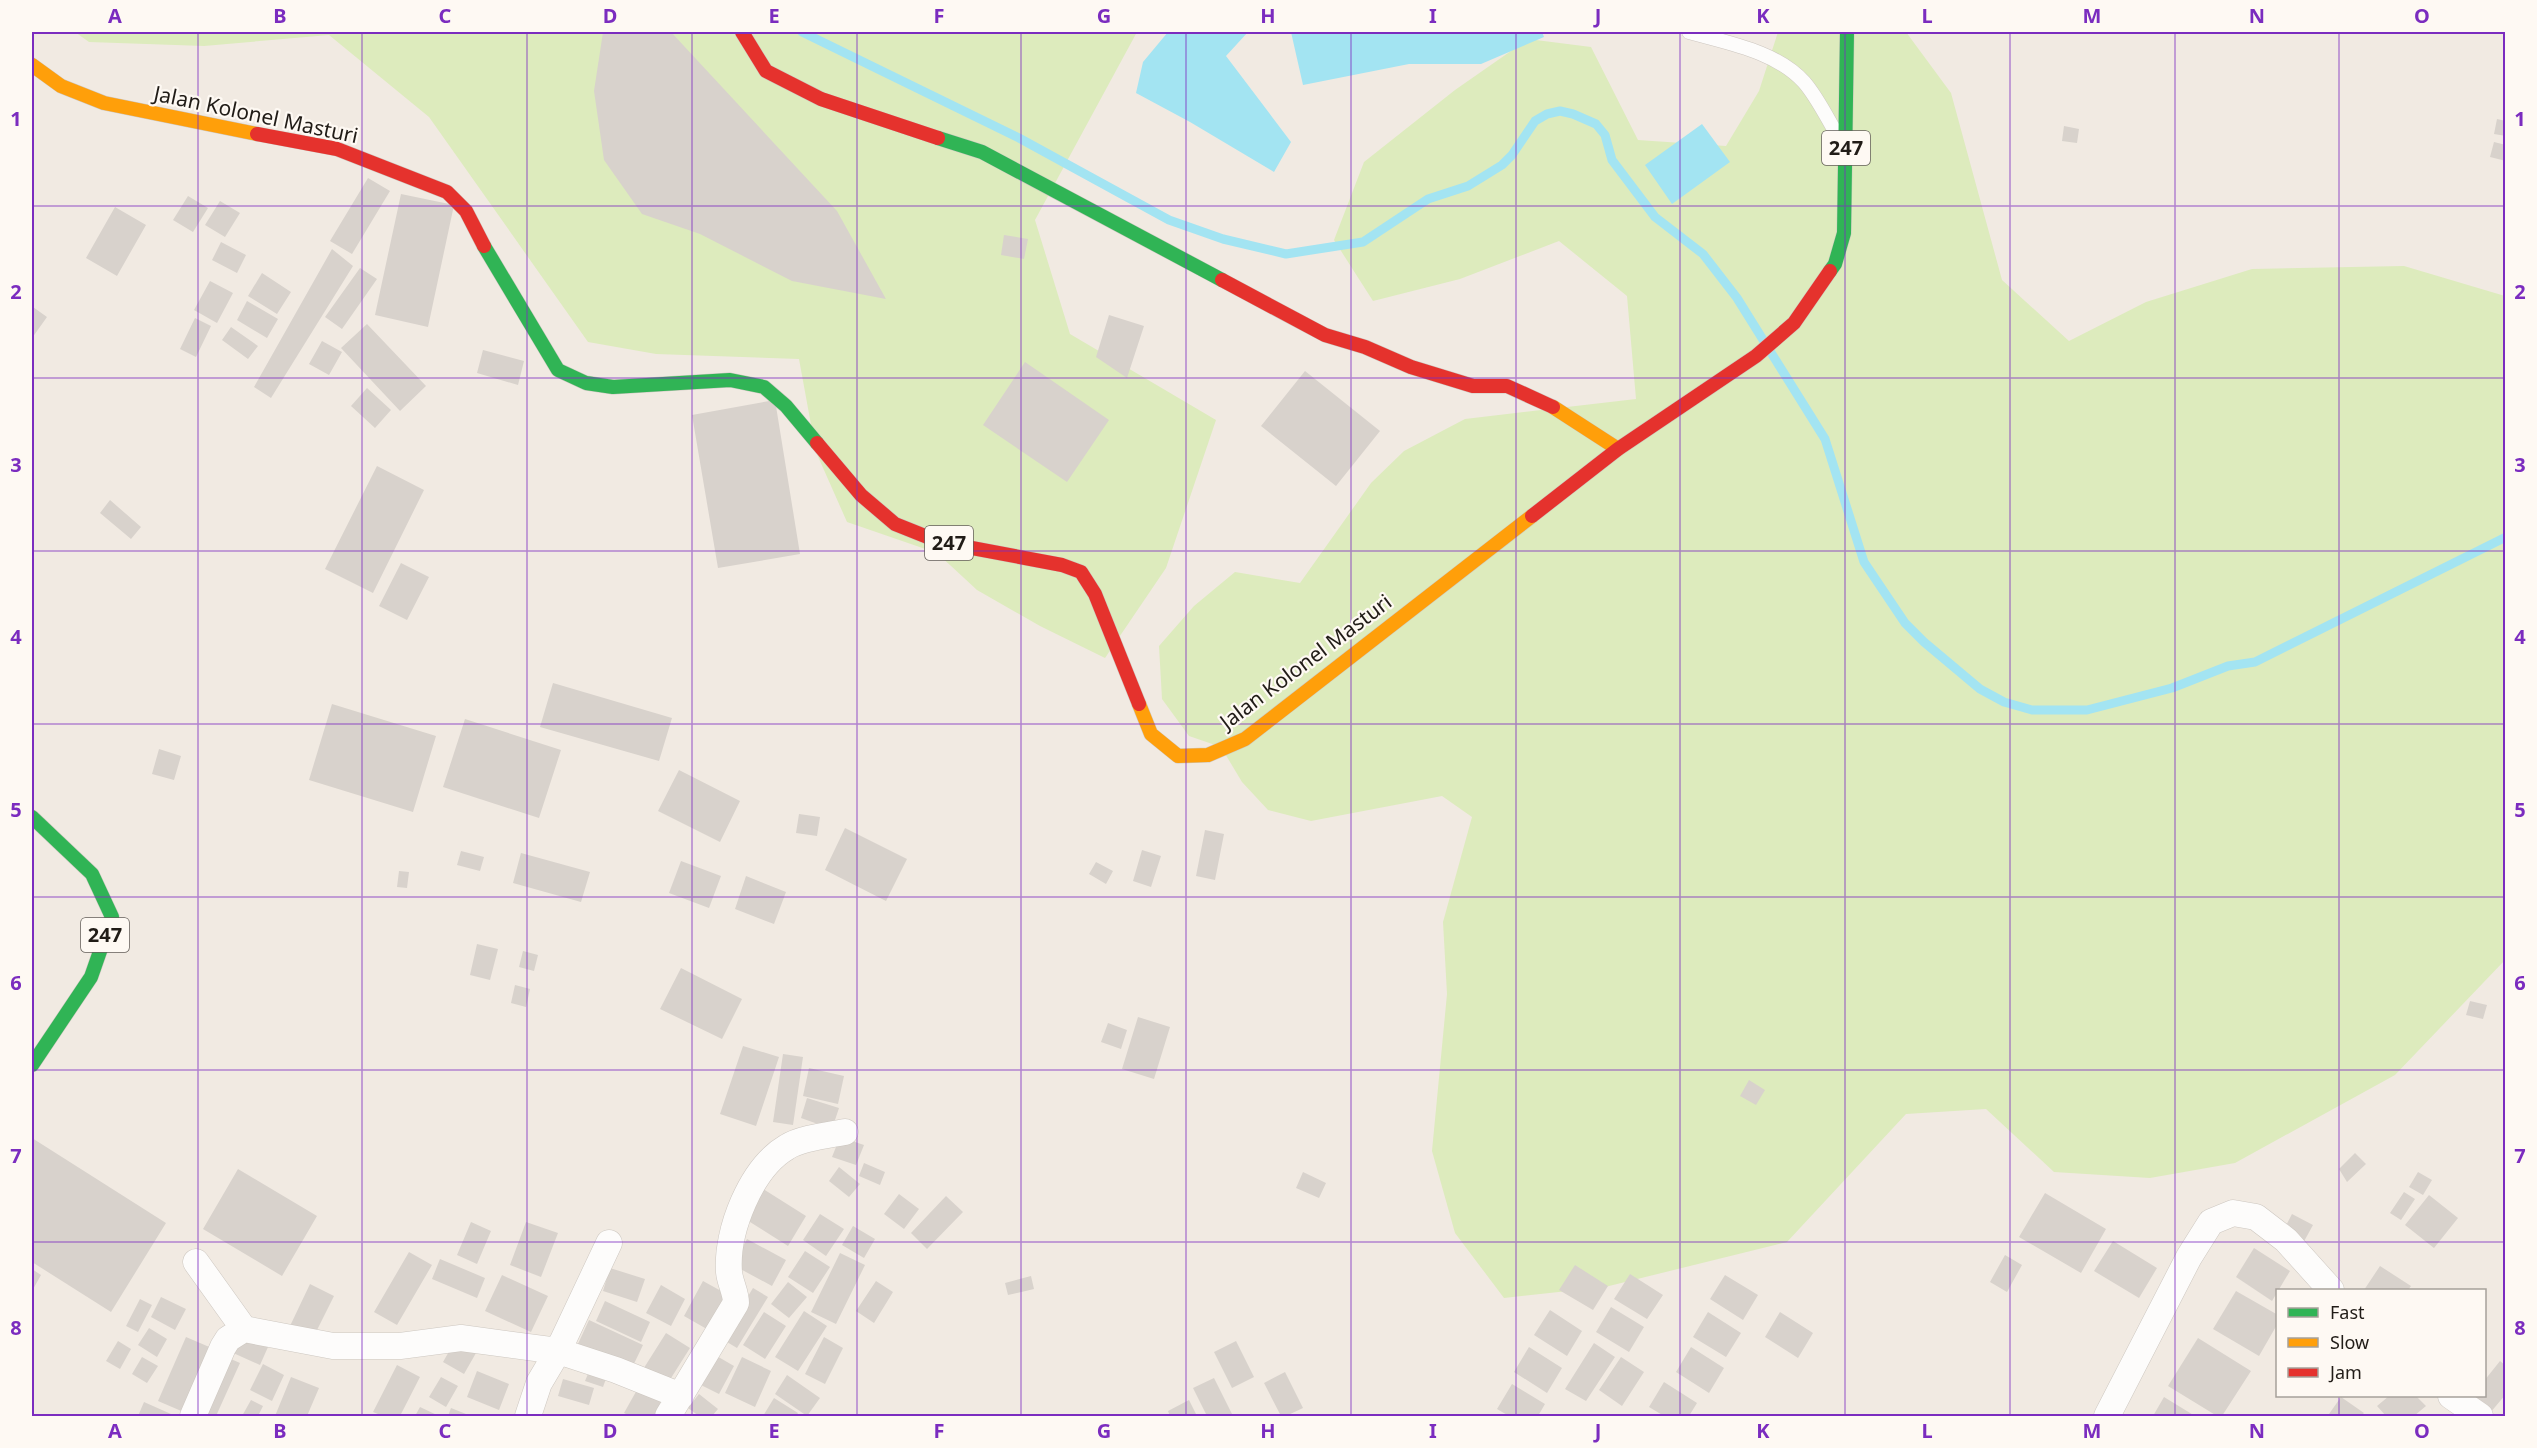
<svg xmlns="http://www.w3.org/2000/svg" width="2537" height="1448" viewBox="0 0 2537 1448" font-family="'Noto Sans',sans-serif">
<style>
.green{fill:#ddebbd}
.water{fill:#a3e4f2}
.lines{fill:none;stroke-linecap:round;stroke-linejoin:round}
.stream{stroke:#a3e4f2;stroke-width:9}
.building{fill:#d8d2cc}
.lane-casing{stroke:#cdc7c0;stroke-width:15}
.street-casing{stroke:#cdc7c0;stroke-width:27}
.fast-casing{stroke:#cdc7c0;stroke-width:15}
.slow-casing{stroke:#cdc7c0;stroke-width:15}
.jam-casing{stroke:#cdc7c0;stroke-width:15}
.lane{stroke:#fdfcfb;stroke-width:14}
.street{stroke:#fdfcfb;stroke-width:26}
.fast{stroke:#30b455;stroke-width:14}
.slow{stroke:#ff9f0a;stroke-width:14}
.jam{stroke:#e5322d;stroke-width:14}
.grid{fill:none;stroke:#7b2cbf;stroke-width:1.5;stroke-opacity:0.55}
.labels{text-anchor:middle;stroke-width:4.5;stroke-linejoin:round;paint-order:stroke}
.shield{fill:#fef9f3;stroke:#635e59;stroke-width:1.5}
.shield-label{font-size:20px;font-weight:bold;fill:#211c17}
.street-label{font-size:21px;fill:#211c17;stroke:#fef9f3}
.neatline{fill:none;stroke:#7b2cbf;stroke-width:2}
.grid-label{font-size:20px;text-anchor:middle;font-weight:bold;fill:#7b2cbf}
</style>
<rect width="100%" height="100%" fill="#f1eae2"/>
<path class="green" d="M75,32H1137L1035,220L1070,334L1216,420L1166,568L1105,658L1040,626L977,590L937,553L847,522L816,452L799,359L656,354L588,342L429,117L329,35L204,46L89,42Z
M1778,32H1906L1951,93L2002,280L2069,341L2146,302L2252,269L2404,266L2505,296V960L2395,1075L2235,1163L2150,1178L2054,1172L1986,1109L1906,1114L1787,1242L1605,1287L1504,1298L1455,1233L1432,1151L1447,994L1443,922L1472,817L1442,796L1311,821L1268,810L1242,782L1221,747L1189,736L1162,699L1159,646L1194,606L1235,572L1300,583L1371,483L1404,451L1465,419L1636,399L1627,296L1559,241L1460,279L1373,301L1334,240L1364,162L1455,90L1528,39L1591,47L1638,140L1726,146L1759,91Z"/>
<path class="water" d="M1168,32H1248L1226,56L1291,142L1274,172L1190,122L1136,93L1143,62Z
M1291,32H1542L1544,37L1481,64H1409L1303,85Z
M1702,124L1730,162L1672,204L1645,165Z"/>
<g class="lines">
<path class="stream" d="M802,32L1019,138L1169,220L1223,239L1286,254L1363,242L1428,199L1468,186L1502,165L1512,155L1535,121L1547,114L1560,111L1573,114L1596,124L1605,135L1612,160L1655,217L1703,254L1737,298L1825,439L1864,562L1905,623L1924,642L1980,689L2004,702L2032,710H2087L2172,688L2228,666L2255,662L2506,537"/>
</g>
<path class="building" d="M603,32H671L837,211L886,299L792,281L700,234L642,214L604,160L594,91Z
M2497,119L2506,121V136L2494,134Z
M2064,126L2079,129L2077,143L2062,141Z
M2494,142L2506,145V161L2490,157Z
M368,178L390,191L352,254L330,241Z
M401,194L454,205L428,327L375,315Z
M188,196L208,208L193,232L173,220Z
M220,201L240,213L225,237L205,225Z
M115,207L146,225L117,276L86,258Z
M1004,235L1028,239L1024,259L1001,255Z
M221,242L246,255L237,273L212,260Z
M332,249L353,266L271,398L254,387Z
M360,268L377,279L342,329L325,317Z
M262,273L291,292L277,314L248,296Z
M210,281L233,293L217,323L194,310Z
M247,301L278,319L267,338L237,320Z
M33,307L47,317L32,338V309Z
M1109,315L1144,326L1127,378L1096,357Z
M195,318L211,326L196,357L180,349Z
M367,324L426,386L400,411L341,348Z
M231,327L258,346L248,359L222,340Z
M322,341L342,352L329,375L309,364Z
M483,350L524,361L518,385L477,373Z
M1025,362L1109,420L1067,482L983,425Z
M1305,371L1380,431L1336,486L1261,426Z
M367,388L391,410L375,428L351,406Z
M775,400L800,554L718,568L692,415Z
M377,466L424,490L373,593L325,569Z
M110,500L141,527L131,539L100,513Z
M401,563L429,577L407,620L379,606Z
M553,683L672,718L659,761L540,727Z
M332,704L436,736L413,812L309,780Z
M465,719L561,750L539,818L443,787Z
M159,749L181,756L174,780L152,774Z
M679,770L740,801L720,842L658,811Z
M799,814L820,817L817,836L796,833Z
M845,828L907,859L886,901L825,870Z
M1205,830L1224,834L1215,880L1196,876Z
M1142,850L1161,856L1151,887L1133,881Z
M461,851L484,857L480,871L457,865Z
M521,853L590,872L581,902L513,883Z
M681,861L721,876L709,908L669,893Z
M1096,862L1113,871L1106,884L1089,874Z
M399,871L409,872L407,888L397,887Z
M746,876L786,892L774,924L735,909Z
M477,944L498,949L490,980L470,975Z
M523,951L538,955L534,971L519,967Z
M681,968L742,999L722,1039L660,1009Z
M515,985L530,989L526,1007L511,1003Z
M2470,1001L2487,1005L2483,1019L2466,1015Z
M1138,1017L1170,1027L1154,1079L1122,1069Z
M1108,1023L1127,1030L1121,1049L1101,1042Z
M743,1046L779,1057L756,1126L720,1114Z
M783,1054L803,1057L793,1125L773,1122Z
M809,1068L844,1076L838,1104L803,1096Z
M1749,1080L1765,1090L1756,1105L1740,1096Z
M807,1098L839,1108L832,1129L801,1118Z
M840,1137L864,1145L856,1165L832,1157Z
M32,1138L166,1223L111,1312L32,1262Z
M2355,1153L2366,1164L2347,1182L2339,1169Z
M864,1163L885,1172L880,1185L859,1176Z
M839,1167L860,1184L849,1197L829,1181Z
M238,1169L317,1216L282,1276L203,1229Z
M1303,1172L1326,1183L1319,1198L1296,1188Z
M2418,1172L2432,1180L2423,1195L2409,1187Z
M760,1187L806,1216L788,1246L742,1217Z
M2404,1192L2415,1199L2401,1220L2390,1213Z
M2045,1193L2106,1229L2081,1273L2019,1237Z
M899,1194L919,1209L904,1229L884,1214Z
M2429,1195L2458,1218L2434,1248L2405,1225Z
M946,1196L963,1212L927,1249L911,1233Z
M820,1214L844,1229L826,1256L803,1240Z
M2292,1214L2313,1225L2302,1245L2282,1233Z
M471,1222L491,1231L477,1264L457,1255Z
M526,1222L558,1233L541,1277L510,1265Z
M853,1226L875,1239L864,1258L842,1245Z
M747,1239L786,1260L772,1286L733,1265Z
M2113,1241L2157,1268L2139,1298L2094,1271Z
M2254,1248L2290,1271L2272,1301L2236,1277Z
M805,1251L830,1267L813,1293L788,1277Z
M409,1252L432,1265L397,1325L374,1312Z
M840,1253L865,1265L836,1324L811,1312Z
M2005,1255L2022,1265L2007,1292L1990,1282Z
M440,1259L485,1278L477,1298L432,1279Z
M1575,1265L1608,1286L1593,1310L1559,1290Z
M2380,1266L2411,1286L2408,1290H2364Z
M610,1268L645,1279L637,1302L603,1291Z
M32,1269L41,1275L32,1291Z
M1630,1274L1663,1295L1647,1319L1614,1299Z
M502,1275L548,1296L531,1332L485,1311Z
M1725,1275L1758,1295L1743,1320L1710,1299Z
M1031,1276L1034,1289L1008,1295L1005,1283Z
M703,1281L732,1297L712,1332L684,1316Z
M876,1281L893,1292L874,1323L856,1311Z
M788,1282L807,1297L789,1318L771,1304Z
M310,1284L334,1296L313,1338L290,1326Z
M661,1285L685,1299L671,1326L646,1313Z
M753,1288L768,1297L737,1348L722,1339Z
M2236,1291L2278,1315V1323L2259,1356L2213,1329Z
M161,1297L186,1309L175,1330L151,1317Z
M140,1299L152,1305L138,1332L126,1326Z
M605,1301L650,1322L641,1342L596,1321Z
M1611,1307L1644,1327L1629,1352L1596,1332Z
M1550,1310L1582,1331L1567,1356L1534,1335Z
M804,1311L827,1326L798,1371L775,1357Z
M764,1312L786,1326L765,1359L743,1345Z
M1708,1312L1741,1333L1726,1357L1693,1337Z
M1780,1312L1813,1333L1798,1358L1765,1337Z
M589,1320L643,1345L630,1372L577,1346Z
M149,1328L167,1339L157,1357L138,1345Z
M239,1333L268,1347L260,1365L231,1352Z
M666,1333L690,1348L666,1386L642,1371Z
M186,1337L214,1349L186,1413L158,1401Z
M824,1337L843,1348L825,1384L805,1374Z
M2198,1338L2251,1371L2222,1416H2217L2168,1386Z
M118,1341L131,1349L120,1369L106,1361Z
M455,1341L476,1353L464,1374L443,1362Z
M1236,1341L1254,1377L1232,1388L1214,1352Z
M1594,1343L1615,1357L1586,1401L1565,1389Z
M1529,1347L1562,1368L1547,1393L1514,1372Z
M1691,1347L1724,1368L1709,1393L1676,1372Z
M715,1355L734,1366L719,1394L699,1384Z
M224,1356L240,1363L216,1416H196Z
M142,1357L158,1366L147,1383L132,1374Z
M742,1357L771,1371L755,1407L725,1393Z
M1621,1357L1644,1372L1622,1406L1599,1390Z
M2500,1361L2506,1366V1394L2490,1413L2471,1398L2473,1396H2484V1381Z
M263,1364L284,1375L272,1401L250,1390Z
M397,1365L420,1377L400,1416H383L373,1412Z
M590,1369L607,1376L603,1387L585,1381Z
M477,1371L509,1384L499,1410L467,1397Z
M1285,1372L1303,1408L1286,1416H1281L1264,1383Z
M787,1375L820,1398L807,1416L775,1394Z
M291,1377L319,1388L307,1416H275Z
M441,1377L458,1386L446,1407L429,1397Z
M1214,1378L1232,1414L1227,1416H1207L1193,1388Z
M563,1379L594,1388L589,1405L558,1396Z
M642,1381L669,1397L658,1416H630L624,1413Z
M1664,1382L1697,1403L1689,1416H1664L1649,1407Z
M1512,1384L1545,1404L1538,1416H1509L1497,1409Z
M699,1394L718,1409L712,1416H699L688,1408Z
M2389,1396H2416L2426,1406L2414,1416H2386L2377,1406Z
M2164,1397L2195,1416H2153Z
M2341,1397L2364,1413L2361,1416H2332L2329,1414Z
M774,1398L798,1413L796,1416H763Z
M251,1400L263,1406L258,1416H242Z
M1189,1400L1197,1416H1170L1168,1411Z
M144,1402L171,1414L170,1416H138Z
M420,1407L439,1416H415Z
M451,1408L471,1416H448Z"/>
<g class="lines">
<g class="lane-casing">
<path id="lane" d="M1689,32C1727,43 1776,51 1804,82C1818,98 1828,120 1839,138"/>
</g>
<g class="street-casing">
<path id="street" d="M196,1262L244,1329
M2451,1396L2480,1416
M193,1416L223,1347L228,1339L244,1329L333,1346H400L461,1338L558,1351L616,1370L681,1396
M528,1416L539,1383L558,1351L609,1243
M668,1416L736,1303C736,1292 730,1283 729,1272C726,1231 751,1168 787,1147C801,1138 829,1135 845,1132
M2107,1416L2189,1257L2211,1222L2233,1213L2256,1217L2286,1240L2331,1290"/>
</g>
<g class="fast-casing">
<path id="fast" d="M938,138L982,152L1222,280
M484,246L558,370L586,383L613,387L730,380L764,387L786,406L817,443
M1830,271L1835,264L1844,233L1847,32
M32,817L92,874L112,917L91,977L32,1065"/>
</g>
<g class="slow-casing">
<path id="slow" d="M32,65L61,86L104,103L257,134
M1553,407L1618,449
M1139,704L1151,734L1178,756L1208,755L1245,739L1532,516"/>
</g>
<g class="jam-casing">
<path id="jam" d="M742,32L766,71L821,99L938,138
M257,134L337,149L447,192L466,211L484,246
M1222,280L1325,335L1365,347L1411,367L1473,386H1507L1553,407
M817,443L861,495L895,524L940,542L1062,565L1081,572L1095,594L1139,704
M1532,516L1618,449L1756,356L1794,323L1830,271"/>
</g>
<use href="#lane" class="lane"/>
<use href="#street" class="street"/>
<use href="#fast" class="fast"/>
<use href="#slow" class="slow"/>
<use href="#jam" class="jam"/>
</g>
<path class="grid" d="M198,32V1416M362,32V1416M527,32V1416M692,32V1416M857,32V1416M1021,32V1416M1186,32V1416M1351,32V1416M1516,32V1416M1680,32V1416M1845,32V1416M2010,32V1416M2175,32V1416M2339,32V1290M32,206H2506M32,378H2506M32,551H2506M32,724H2506M32,897H2506M32,1070H2506M32,1242H2506M2339,1396V1416"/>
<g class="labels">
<g class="shield">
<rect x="1822" y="131" width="48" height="34" rx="4.5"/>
<rect x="925" y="526" width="48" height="34" rx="4.5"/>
<rect x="81" y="918" width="48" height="34" rx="4.5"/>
</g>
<g class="shield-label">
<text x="1846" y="155">247</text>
<text x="949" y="550">247</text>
<text x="105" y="942">247</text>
</g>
<g class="street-label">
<text transform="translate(256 115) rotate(12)" y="7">Jalan Kolonel Masturi</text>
<text transform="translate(1306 662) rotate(-37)" y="7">Jalan Kolonel Masturi</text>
</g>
</g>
<rect width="2537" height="1448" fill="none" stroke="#fef9f3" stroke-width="66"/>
<rect x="2276" y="1289" width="210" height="108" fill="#fef9f3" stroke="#a6a19b" stroke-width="1.5"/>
<rect x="2288" y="1308" width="30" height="9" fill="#30b455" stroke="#a6a19b" stroke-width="1.5"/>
<text x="2330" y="1319" font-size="18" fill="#211c17">Fast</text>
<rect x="2288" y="1338" width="30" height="9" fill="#ff9f0a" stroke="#a6a19b" stroke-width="1.5"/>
<text x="2330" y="1349" font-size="18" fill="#211c17">Slow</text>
<rect x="2288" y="1368" width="30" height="9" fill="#e5322d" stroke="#a6a19b" stroke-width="1.5"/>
<text x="2330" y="1379" font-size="18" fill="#211c17">Jam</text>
<rect x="33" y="33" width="2471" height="1382" class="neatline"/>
<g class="grid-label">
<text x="115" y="23">A</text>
<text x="280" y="23">B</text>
<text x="445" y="23">C</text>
<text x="610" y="23">D</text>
<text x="774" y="23">E</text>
<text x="939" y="23">F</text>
<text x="1104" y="23">G</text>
<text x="1268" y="23">H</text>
<text x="1433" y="23">I</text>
<text x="1598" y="23">J</text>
<text x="1763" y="23">K</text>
<text x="1927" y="23">L</text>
<text x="2092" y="23">M</text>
<text x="2257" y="23">N</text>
<text x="2422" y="23">O</text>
<text x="16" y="126">1</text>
<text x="2520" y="126">1</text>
<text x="16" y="299">2</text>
<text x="2520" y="299">2</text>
<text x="16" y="472">3</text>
<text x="2520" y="472">3</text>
<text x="16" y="644">4</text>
<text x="2520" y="644">4</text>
<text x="16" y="817">5</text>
<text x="2520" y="817">5</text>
<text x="16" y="990">6</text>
<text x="2520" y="990">6</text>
<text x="16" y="1163">7</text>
<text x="2520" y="1163">7</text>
<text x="16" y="1335">8</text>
<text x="2520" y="1335">8</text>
<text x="115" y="1438">A</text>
<text x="280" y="1438">B</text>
<text x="445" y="1438">C</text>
<text x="610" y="1438">D</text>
<text x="774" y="1438">E</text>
<text x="939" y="1438">F</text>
<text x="1104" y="1438">G</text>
<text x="1268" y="1438">H</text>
<text x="1433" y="1438">I</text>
<text x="1598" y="1438">J</text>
<text x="1763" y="1438">K</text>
<text x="1927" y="1438">L</text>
<text x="2092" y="1438">M</text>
<text x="2257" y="1438">N</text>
<text x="2422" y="1438">O</text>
</g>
</svg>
